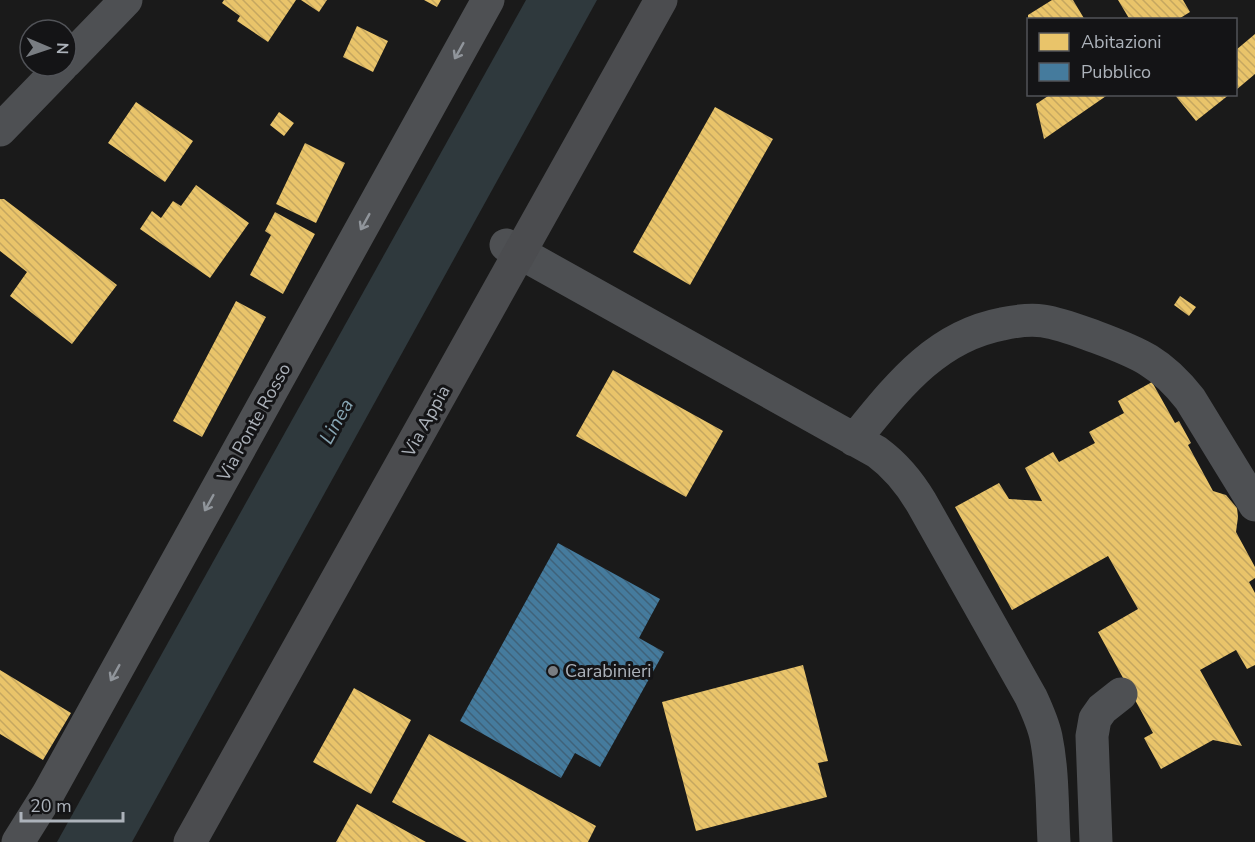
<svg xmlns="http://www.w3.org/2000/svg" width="1255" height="842" viewBox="0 0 1255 842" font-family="'Nunito Sans',sans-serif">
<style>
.water{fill:#2f393d}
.homes{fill:url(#homes-back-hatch)}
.public{fill:url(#public-back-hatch)}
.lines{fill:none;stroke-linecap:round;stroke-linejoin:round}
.minor{stroke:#4e5053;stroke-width:33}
.major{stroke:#4b4c4f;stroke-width:33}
.oneway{stroke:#90959b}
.poi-dot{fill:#797d82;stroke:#141416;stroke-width:2}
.labels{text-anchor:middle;stroke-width:6;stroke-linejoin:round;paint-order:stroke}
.street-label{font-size:18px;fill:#acb2ba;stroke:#141416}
.poi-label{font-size:18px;fill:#acb2ba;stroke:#141416;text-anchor:start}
.water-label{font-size:20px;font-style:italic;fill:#86a4b2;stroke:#141416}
</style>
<defs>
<pattern id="homes-back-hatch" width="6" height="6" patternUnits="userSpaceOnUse" patternTransform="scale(1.5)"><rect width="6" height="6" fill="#e9c46a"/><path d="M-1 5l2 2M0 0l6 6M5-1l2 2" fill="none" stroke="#c5a760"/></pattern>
<pattern id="public-back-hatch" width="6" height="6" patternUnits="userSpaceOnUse" patternTransform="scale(1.5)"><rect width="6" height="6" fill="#457b9d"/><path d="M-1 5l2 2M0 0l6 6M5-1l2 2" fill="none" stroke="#3f627a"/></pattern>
</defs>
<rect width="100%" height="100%" fill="#1a1a1a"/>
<path class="water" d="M526,0H597L132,842H57Z"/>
<path class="homes" d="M224,0H296L268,42L237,21L240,16L222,3Z
M301,0H327L319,12Z
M424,0H441L437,7Z
M1052,0H1073L1085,20H1028V15Z
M1118,0H1183L1190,12L1177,20H1130Z
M357,26L388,41L373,72L343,57Z
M1255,34V74L1236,90V50Z
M1051,94H1109L1044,139L1036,104Z
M1174,94H1230L1196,121Z
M136,102L193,141L165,182L108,143Z
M715,107L773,139L690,285L633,252Z
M279,112L294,123L284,136L270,125Z
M305,143L345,163L316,223L276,204Z
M196,185L249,223L210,278L140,229L152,211L161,218L173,201L181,206Z
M0,199H4L117,285L72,344L10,296L27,272L0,251Z
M275,212L315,234L283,294L250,275L271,235L265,231Z
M1180,296L1196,307L1189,316L1174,305Z
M236,301L266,317L202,437L173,421Z
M613,370L723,431L686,497L576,436Z
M1152,382L1175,423L1179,421L1191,443L1188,445L1213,491L1226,495L1237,508L1238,517L1236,532L1255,567V578L1249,582L1255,593V665L1247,669L1236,650L1200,670L1242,746L1213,740L1161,769L1144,738L1153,733L1098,632L1138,609L1108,556L1012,610L955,507L999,483L1009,499L1042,501L1025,468L1053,452L1059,462L1095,443L1089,432L1124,413L1118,401Z
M803,665L828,761L818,763L827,797L696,831L662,702Z
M0,670L71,713L43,760L0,734Z
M354,688L411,720L371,794L313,762Z
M429,734L596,826L588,842H467L392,802Z
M357,804L426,842H336Z"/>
<path class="public" d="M558,543L660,599L639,638L664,652L600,767L575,753L561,778L460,721Z"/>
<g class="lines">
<path class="minor" d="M66,62L126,0
M0,130L62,66
M506,245L877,452C896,466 909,482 921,502L1031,697C1037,710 1043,723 1046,737C1053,771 1052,807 1054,842
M854,440C896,389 934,337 1002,324C1016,321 1030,319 1043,321C1062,324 1079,331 1096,337C1139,353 1161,362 1190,399L1255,505
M18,842L48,794L488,0
M1096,842L1092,736L1095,719L1102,709L1121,694"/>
<path class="major" d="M190,842L661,0"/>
</g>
<defs><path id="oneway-shaft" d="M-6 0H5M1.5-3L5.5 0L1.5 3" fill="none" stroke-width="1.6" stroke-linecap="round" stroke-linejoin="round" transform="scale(1.5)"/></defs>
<g class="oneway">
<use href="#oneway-shaft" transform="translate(459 51) rotate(119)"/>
<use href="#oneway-shaft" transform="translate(365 222) rotate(119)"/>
<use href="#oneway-shaft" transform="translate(209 503) rotate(119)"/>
<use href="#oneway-shaft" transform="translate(115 673) rotate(119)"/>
</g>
<circle class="poi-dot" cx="553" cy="671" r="6"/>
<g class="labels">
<g class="street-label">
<text transform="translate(426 421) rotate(-61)" y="6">Via Appia</text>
<text transform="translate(254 422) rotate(-61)" y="6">Via Ponte Rosso</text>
</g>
<g class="poi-label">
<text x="565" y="677">Carabinieri</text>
</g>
<g class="water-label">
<text transform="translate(336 421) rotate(-61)" y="7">Linea</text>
</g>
</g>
<rect x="1027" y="18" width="210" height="78" fill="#141416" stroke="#515358" stroke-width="1.5"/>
<rect x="1039" y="33" width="30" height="18" fill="#e9c46a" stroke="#515358" stroke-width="1.5"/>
<text x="1081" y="48" font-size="18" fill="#acb2ba">Abitazioni</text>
<rect x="1039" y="63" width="30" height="18" fill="#457b9d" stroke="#515358" stroke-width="1.5"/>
<text x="1081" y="78" font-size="18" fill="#acb2ba">Pubblico</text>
<g transform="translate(48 48) rotate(92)"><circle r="28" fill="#141416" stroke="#515358" stroke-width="1.5"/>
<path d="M0-4.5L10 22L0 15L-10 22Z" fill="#797d82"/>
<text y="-9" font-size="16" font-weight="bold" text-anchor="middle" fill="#acb2ba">N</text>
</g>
<path d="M21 812v9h102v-9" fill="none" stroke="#acb2ba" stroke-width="3"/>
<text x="30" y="812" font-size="18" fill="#acb2ba" stroke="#141416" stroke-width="4.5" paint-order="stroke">20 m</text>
</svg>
